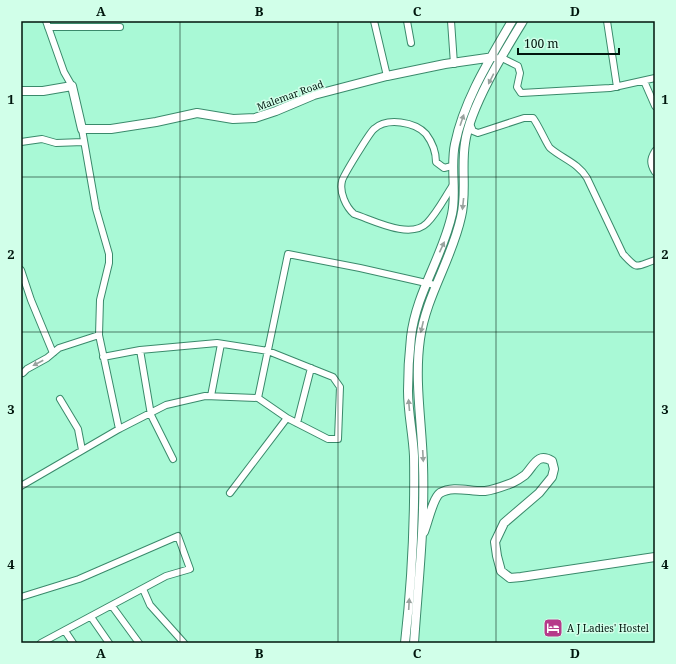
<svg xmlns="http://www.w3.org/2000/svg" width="676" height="664" viewBox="0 0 676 664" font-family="'Noto Serif',serif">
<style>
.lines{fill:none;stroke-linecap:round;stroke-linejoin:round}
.street-casing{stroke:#3a8a6b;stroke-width:8}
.secondary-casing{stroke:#3a8a6b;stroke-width:10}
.street{stroke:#fff;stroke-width:6}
.secondary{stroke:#fff;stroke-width:8}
.oneway{fill:#99a29e}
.grid{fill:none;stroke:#00160d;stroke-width:1;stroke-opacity:0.55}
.labels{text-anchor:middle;stroke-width:3;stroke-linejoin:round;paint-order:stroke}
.street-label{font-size:10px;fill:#00160d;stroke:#d1ffe9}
.poi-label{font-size:10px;fill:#00160d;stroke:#d1ffe9;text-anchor:start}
.neatline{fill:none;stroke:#00160d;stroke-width:1.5}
.grid-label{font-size:13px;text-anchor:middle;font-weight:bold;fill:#00160d}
</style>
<rect width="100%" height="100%" fill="#a9f9d6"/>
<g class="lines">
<g class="street-casing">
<path id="street" d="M46,21L64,72L72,86
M374,21L387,76
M407,21L411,43
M451,21L454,64
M607,21L617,87
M48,27H120
M502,58L518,66L520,73L517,87L521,93L610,88L655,78
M644,81L655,106
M470,124L473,131L478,133L524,118H533C538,124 547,145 550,148C563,159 578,163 587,178L623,254C638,270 634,267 655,260
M82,129L96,209L109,254V263L100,300L99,335L119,429
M21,142L42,139L56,143L83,142
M655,151C650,159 650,164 655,172
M452,166L444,168L436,162C436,152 432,142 426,134C415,122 387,117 374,129C370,132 343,176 342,181C339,192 346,207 354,214C373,220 410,240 427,223C437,213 445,197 453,185
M21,270L31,300L53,353
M103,357L140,350
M23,373L27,369L47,358L59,348L99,335
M211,396L221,344
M60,399L78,429L82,450
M297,423L311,368
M173,459L151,415L140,350L217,343L268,351L333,377L340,387L338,439H328L287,418
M21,486L119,429L166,405L205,396L258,398
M230,493L287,418L258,398L288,254L360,268L435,285
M143,589L150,605L184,643
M21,597L79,579L178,536L190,569L166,576L41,643
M112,606L139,643
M91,617L109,643
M65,631L73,643"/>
</g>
<g class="secondary-casing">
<path id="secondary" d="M21,91H43L72,86L82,129H111L156,122L197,113L233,119L255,118L276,111L314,95L387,76L445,64L494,57
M424,532C428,522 433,498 440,493C453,485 471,492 485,491C494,490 504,486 512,483C516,481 521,478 525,475C534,466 537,452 552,461L554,469L552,477L539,493L504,523L495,542L497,556L501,571L510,578L521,577L655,557
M405,643C412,581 415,518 414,456C413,434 408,413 408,391C408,373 409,355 411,337C416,293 443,256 452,214C457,192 450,167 455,144C464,100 490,59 512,21
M414,643C418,584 425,524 423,465C422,423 414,381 420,339C426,296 452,259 461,217C467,193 461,168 465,143C470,107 504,52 523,21"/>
</g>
<use href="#street" class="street"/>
<use href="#secondary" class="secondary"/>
</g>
<defs><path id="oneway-solid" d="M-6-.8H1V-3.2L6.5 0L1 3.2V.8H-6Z"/></defs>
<g class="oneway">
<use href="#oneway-solid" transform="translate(491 79) rotate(117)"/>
<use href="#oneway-solid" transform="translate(462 120) rotate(-71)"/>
<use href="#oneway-solid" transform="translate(463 204) rotate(96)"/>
<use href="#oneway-solid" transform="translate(442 247) rotate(-65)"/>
<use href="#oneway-solid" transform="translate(422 327) rotate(103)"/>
<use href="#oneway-solid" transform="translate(38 363) rotate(152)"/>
<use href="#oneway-solid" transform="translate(409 405) rotate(-95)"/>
<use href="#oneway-solid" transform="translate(423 456) rotate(87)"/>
<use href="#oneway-solid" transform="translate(409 604) rotate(-87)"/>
</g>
<path class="grid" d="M180,21V643M338,21V643M496,21V643M21,177H655M21,332H655M21,487H655"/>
<defs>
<g id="hotel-square" transform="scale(1)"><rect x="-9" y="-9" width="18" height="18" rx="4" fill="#b63a8a" stroke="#d1ffe9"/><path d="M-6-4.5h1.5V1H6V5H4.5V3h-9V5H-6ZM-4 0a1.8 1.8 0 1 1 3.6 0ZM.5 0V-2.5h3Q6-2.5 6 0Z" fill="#fff"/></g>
</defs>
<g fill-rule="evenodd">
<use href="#hotel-square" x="553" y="628"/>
</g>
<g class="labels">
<g class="street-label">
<text transform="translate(290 95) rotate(-20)" y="4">Malemar Road</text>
</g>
<g class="poi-label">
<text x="567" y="632">A J Ladies' Hostel</text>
</g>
</g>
<rect width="676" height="664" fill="none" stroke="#d1ffe9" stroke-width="44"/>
<path d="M518 48v6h101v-6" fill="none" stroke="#00160d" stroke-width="2"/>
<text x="524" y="48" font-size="12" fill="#00160d" stroke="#d1ffe9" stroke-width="3" paint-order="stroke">100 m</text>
<rect x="22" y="22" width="632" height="620" class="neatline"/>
<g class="grid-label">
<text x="101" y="16">A</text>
<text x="259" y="16">B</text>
<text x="417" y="16">C</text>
<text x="575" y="16">D</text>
<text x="11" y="104">1</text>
<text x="665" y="104">1</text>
<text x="11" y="259">2</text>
<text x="665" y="259">2</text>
<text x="11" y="414">3</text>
<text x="665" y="414">3</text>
<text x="11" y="569">4</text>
<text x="665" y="569">4</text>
<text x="101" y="658">A</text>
<text x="259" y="658">B</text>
<text x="417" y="658">C</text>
<text x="575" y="658">D</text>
</g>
</svg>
